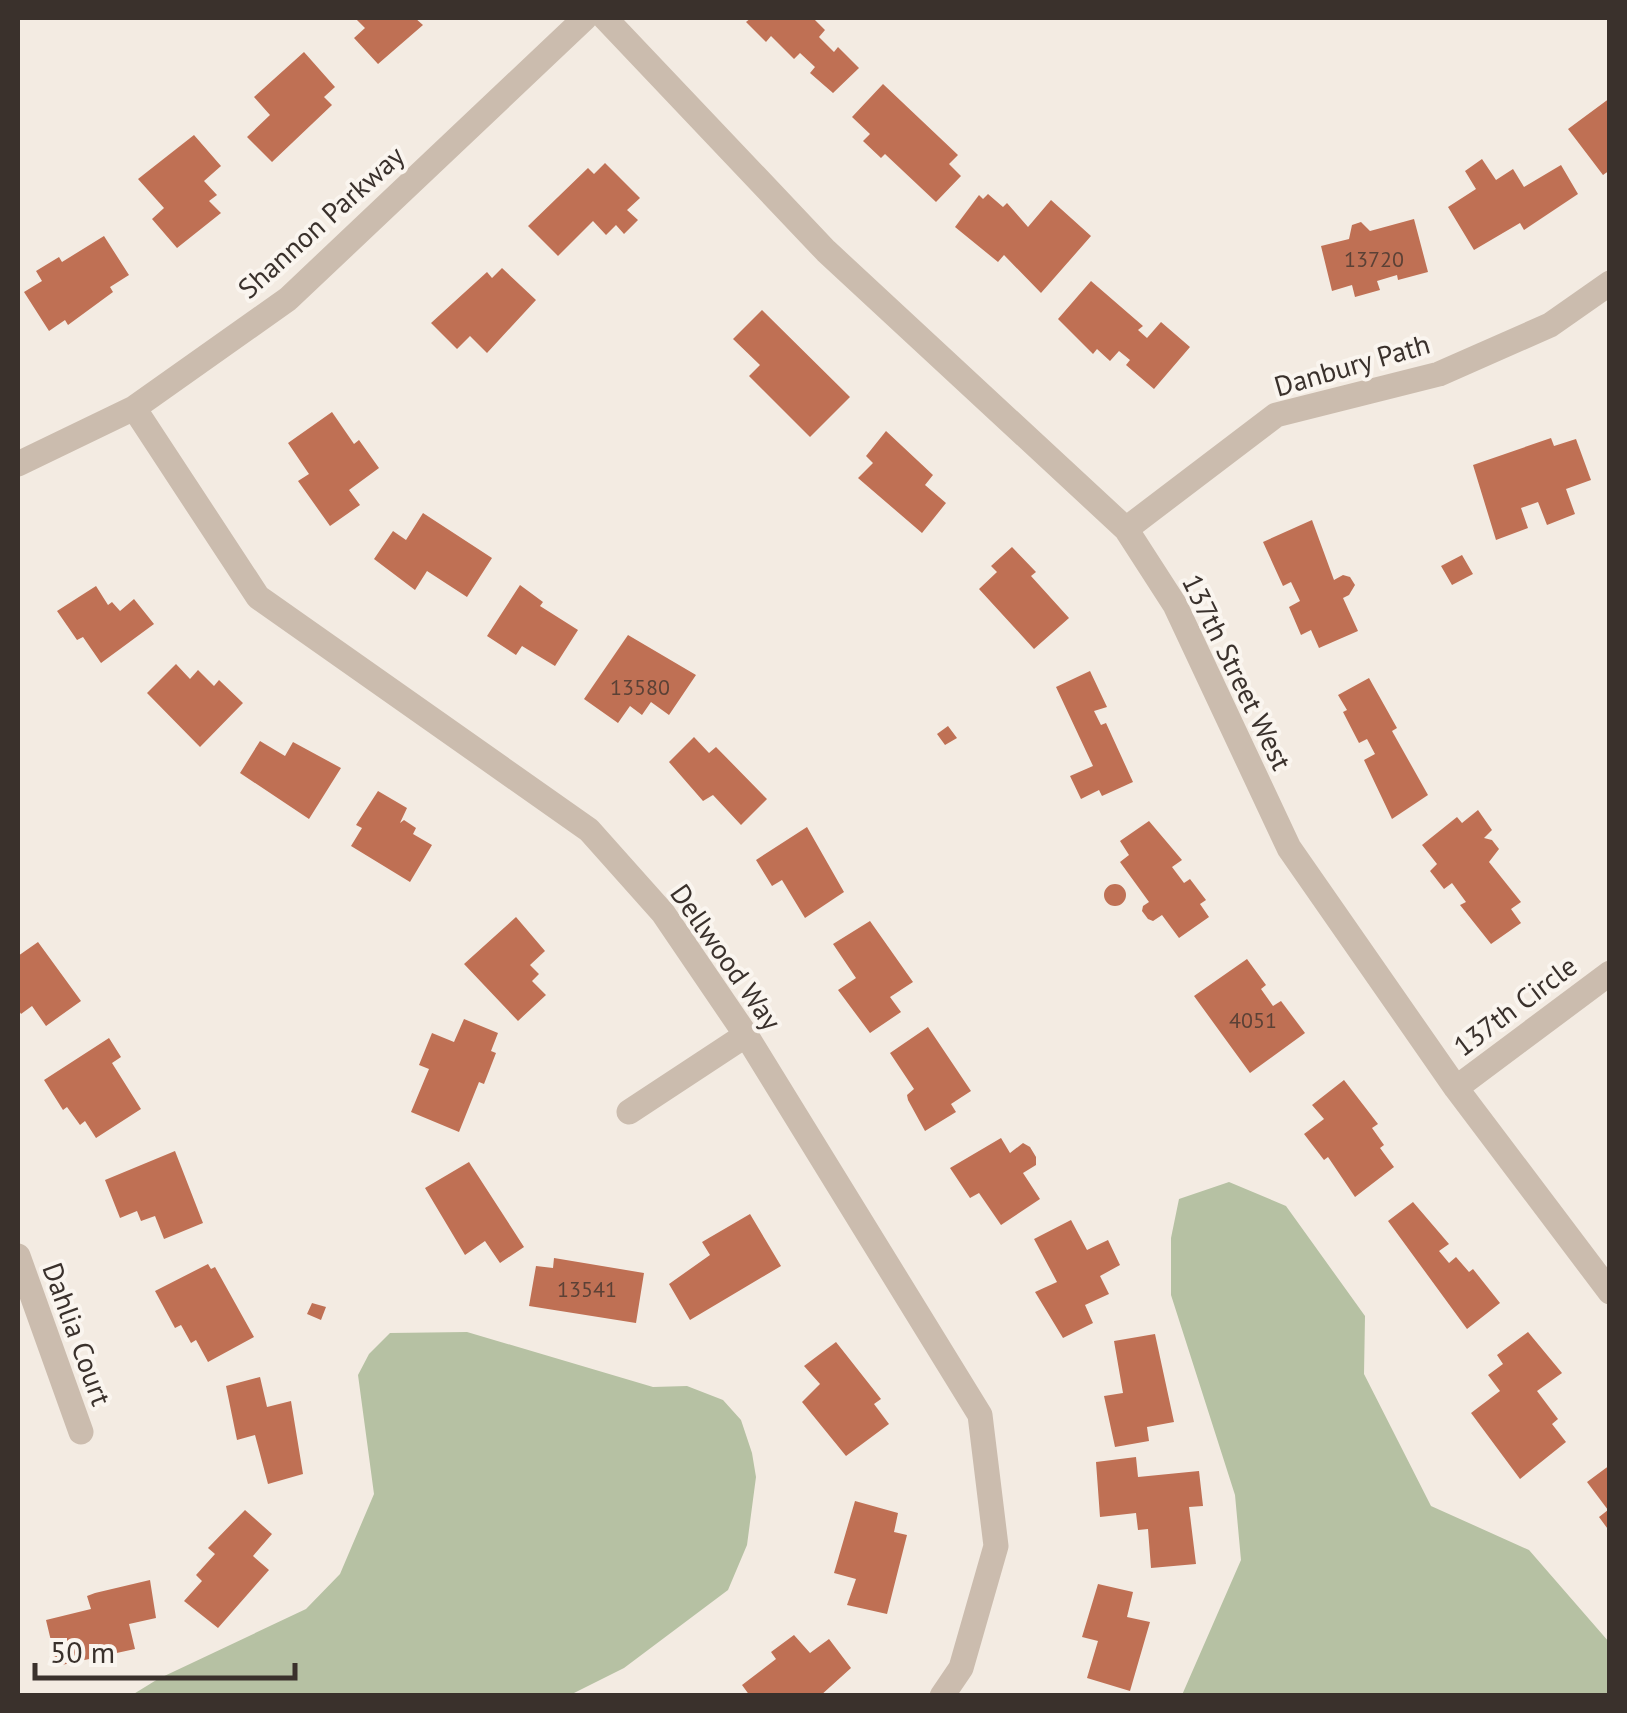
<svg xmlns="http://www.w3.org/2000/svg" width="1627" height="1713" viewBox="0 0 1627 1713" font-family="'PT Sans',sans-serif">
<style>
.green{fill:#b6c1a3}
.building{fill:#bf7054}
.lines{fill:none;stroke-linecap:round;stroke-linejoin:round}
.minor{stroke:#cbbcae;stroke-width:25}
.labels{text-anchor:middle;stroke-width:8;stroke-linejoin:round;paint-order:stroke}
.number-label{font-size:22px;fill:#5b4136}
.street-label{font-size:28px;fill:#3a312c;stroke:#faf5ef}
</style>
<rect width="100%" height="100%" fill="#f3ebe2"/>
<path class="green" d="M1229,1182L1286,1206L1365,1316L1364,1374L1431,1506L1529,1550L1609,1642V1695H1182L1241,1560L1235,1495L1171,1295V1238L1179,1199Z
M467,1332L653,1387L687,1386L723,1400L741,1420L752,1453L756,1477L747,1545L728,1590L624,1668L570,1695H132L158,1679L306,1609L340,1574L374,1494L358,1375L369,1354L390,1333Z"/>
<path class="building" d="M355,18H415L423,25L378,64L354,38L365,28Z
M751,18H813L825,30L819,37L834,52L838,47L859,68L833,93L810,73L815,67L800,53L794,59L771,36L766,42L746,22Z
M304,52L335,87L324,97L332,105L272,162L247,137L270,115L254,97Z
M883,84L958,155L949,164L961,176L936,202L885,154L881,158L863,141L870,134L852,117Z
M1610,98V170L1603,175L1568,129Z
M194,135L221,166L204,181L217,195L209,201L221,213L177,248L152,219L164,208L138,179Z
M1482,159L1496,180L1513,169L1524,187L1561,165L1578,194L1524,230L1520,223L1474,250L1448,207L1476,189L1465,171Z
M605,163L640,198L627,210L638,220L624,234L616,225L606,235L593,221L558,256L528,226L588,168L594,174Z
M988,194L1003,207L1007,203L1028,227L1051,200L1091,236L1041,293L1004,255L998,262L955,227L979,195L983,199Z
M1414,219L1428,272L1398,280L1397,275L1377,281L1380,290L1355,297L1352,285L1332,291L1321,246L1349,239L1352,225L1361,222L1370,231Z
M104,236L129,275L110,287L113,292L68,325L65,320L49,331L24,292L42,281L36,271L59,257L62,262Z
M502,268L536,300L487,353L470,336L457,349L431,323L487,272L492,278Z
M1091,281L1143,326L1138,330L1147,338L1161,322L1190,347L1154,389L1126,365L1130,360L1119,351L1110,361L1097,349L1093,354L1058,319Z
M762,310L850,397L810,437L749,376L760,365L733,339Z
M332,412L354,444L359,440L379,468L349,490L360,505L330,526L298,481L309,474L288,443Z
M886,431L933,475L925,485L946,503L922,533L858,478L873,463L866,456Z
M1551,438L1554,446L1576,439L1591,480L1566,489L1575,514L1547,525L1538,502L1521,508L1528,528L1496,540L1473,465Z
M423,513L492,558L467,597L427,571L415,590L374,559L393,531L406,540Z
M1312,520L1334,580L1343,575L1350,577L1355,585L1349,595L1343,598L1358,631L1319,648L1311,630L1301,635L1289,607L1300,601L1291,582L1283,586L1263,542Z
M1012,547L1036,572L1031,576L1069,618L1034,649L979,589L997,572L991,566Z
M1462,555L1473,574L1452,585L1441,566Z
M520,585L543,602L540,606L578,630L555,666L522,646L516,655L487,636Z
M96,586L108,605L112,602L120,611L134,599L154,624L101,663L83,637L77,640L57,611Z
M628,635L696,675L669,715L651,702L642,715L630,706L618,723L584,699Z
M176,664L190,679L198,670L214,686L219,680L243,703L200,747L147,693Z
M1090,671L1107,707L1094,711L1101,725L1106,723L1133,782L1102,796L1099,790L1081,799L1070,776L1093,766L1056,687Z
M1369,678L1397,728L1392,731L1428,795L1392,819L1364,760L1375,754L1367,739L1359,743L1343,712L1347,710L1338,695Z
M948,726L957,738L945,745L937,734Z
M694,737L709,753L716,747L767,799L741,825L713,795L703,801L669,762Z
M260,741L285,756L293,742L341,768L309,819L240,773Z
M378,791L407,808L400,823L404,820L416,828L413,834L432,845L410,882L351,846L362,828L356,825Z
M1478,810L1492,830L1484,838L1492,840L1499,849L1489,862L1521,902L1511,909L1521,923L1491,944L1460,905L1466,902L1452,883L1444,889L1430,871L1437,864L1422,845L1457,817L1462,823Z
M1149,821L1182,860L1172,867L1184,883L1190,879L1206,900L1200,904L1209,917L1179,938L1162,915L1153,921L1148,919L1142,911L1143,906L1149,902L1120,862L1129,855L1120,841Z
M807,827L844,892L805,918L782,880L772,886L756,860Z
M1104 895a11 11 0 1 1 22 0a11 11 0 1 1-22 0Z
M516,917L545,951L530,965L539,974L532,981L546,995L518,1021L464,964Z
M870,921L913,982L890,997L901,1012L870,1033L838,990L856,978L833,944Z
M38,942L81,1001L46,1026L32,1006L21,1014L18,1009V956Z
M1247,959L1266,985L1261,989L1273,1006L1281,1001L1305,1033L1250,1073L1194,996Z
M464,1019L498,1033L491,1051L496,1053L484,1084L479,1082L459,1132L411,1112L429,1069L419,1065L432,1033L454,1042Z
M928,1027L971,1091L951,1104L956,1112L925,1131L908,1100L907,1095L914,1089L890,1053Z
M109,1038L121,1057L112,1063L141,1109L96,1138L85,1121L80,1125L67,1107L63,1110L44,1080Z
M1344,1080L1378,1124L1372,1128L1384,1145L1380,1148L1394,1167L1355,1197L1328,1157L1324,1160L1304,1134L1324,1119L1312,1105Z
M1001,1138L1010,1153L1023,1143L1030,1147L1036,1157V1165L1023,1173L1040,1199L1001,1225L979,1193L970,1198L950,1168Z
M175,1151L203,1223L164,1239L155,1216L141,1221L137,1211L120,1218L105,1180Z
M469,1162L524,1247L500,1263L485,1241L465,1255L425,1188Z
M1413,1202L1449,1244L1439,1251L1449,1263L1456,1257L1469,1272L1473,1269L1500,1303L1467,1329L1388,1221Z
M750,1214L781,1266L690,1320L669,1284L710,1255L702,1242Z
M1071,1220L1087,1250L1108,1240L1120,1265L1100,1276L1109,1294L1085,1305L1093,1323L1063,1338L1035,1292L1057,1282L1034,1239Z
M554,1258L644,1273L636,1323L529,1306L536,1266L553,1268Z
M208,1264L211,1269L215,1267L254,1337L208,1362L196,1340L191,1343L181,1325L175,1328L155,1291Z
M312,1303L326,1307L321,1320L307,1314Z
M1528,1332L1562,1373L1537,1391L1558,1419L1552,1424L1566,1442L1520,1479L1471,1413L1500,1391L1488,1375L1503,1364L1497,1355Z
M1155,1334L1174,1422L1147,1427L1149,1441L1115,1447L1104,1396L1123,1393L1114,1341Z
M836,1342L881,1399L874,1404L889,1424L846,1456L802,1402L820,1384L804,1366Z
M260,1377L267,1407L291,1401L303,1474L268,1484L255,1435L237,1440L226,1386Z
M1136,1457L1138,1477L1199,1471L1203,1506L1189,1507L1196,1564L1151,1568L1148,1529L1138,1530L1136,1513L1100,1517L1096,1462Z
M1610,1465V1532L1599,1517L1608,1510L1587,1482Z
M855,1501L898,1513L894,1532L907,1535L887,1614L847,1605L856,1579L834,1573Z
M245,1510L272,1534L253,1556L269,1570L218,1628L184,1601L202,1581L196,1575L215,1554L208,1548Z
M150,1580L156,1618L129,1624L135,1649L57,1666L46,1620L91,1609L87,1596L95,1593Z
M1098,1584L1133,1592L1127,1617L1150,1622L1130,1691L1087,1678L1098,1641L1082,1637Z
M794,1635L810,1653L829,1639L851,1668L820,1696H750L742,1685L776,1659L771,1652Z"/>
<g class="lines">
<path class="minor" d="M605,18L826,251L1126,529L1175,605L1289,848L1456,1088L1610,1292
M134,408L258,597L589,830L663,913L746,1035L980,1415L996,1546L961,1668L942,1696
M18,464L134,408L288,299L585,18
M1126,529L1276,415L1439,374L1550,325L1610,283
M1456,1088L1610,973
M629,1112L746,1035
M18,1256L81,1432"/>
</g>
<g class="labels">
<g class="number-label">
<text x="1374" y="267">13720</text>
<text x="640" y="695">13580</text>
<text x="1253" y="1028">4051</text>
<text x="587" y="1297">13541</text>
</g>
<g class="street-label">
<text transform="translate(321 222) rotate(-42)" y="10">Shannon Parkway</text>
<text transform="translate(1352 365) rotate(-16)" y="10">Danbury Path</text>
<text transform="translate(1237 672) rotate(64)" y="10">137th Street West</text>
<text transform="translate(726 957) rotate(55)" y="10">Dellwood Way</text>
<text transform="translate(1515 1006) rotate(-37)" y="10">137th Circle</text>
<text transform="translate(77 1334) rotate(70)" y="10">Dahlia Court</text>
</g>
</g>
<rect width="1627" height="1713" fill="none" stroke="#3a312c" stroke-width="40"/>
<path d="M35 1663v15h260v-15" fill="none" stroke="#3a312c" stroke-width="5"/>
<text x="50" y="1663" font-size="30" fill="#3a312c" stroke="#faf5ef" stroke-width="8" paint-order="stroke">50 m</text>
</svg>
